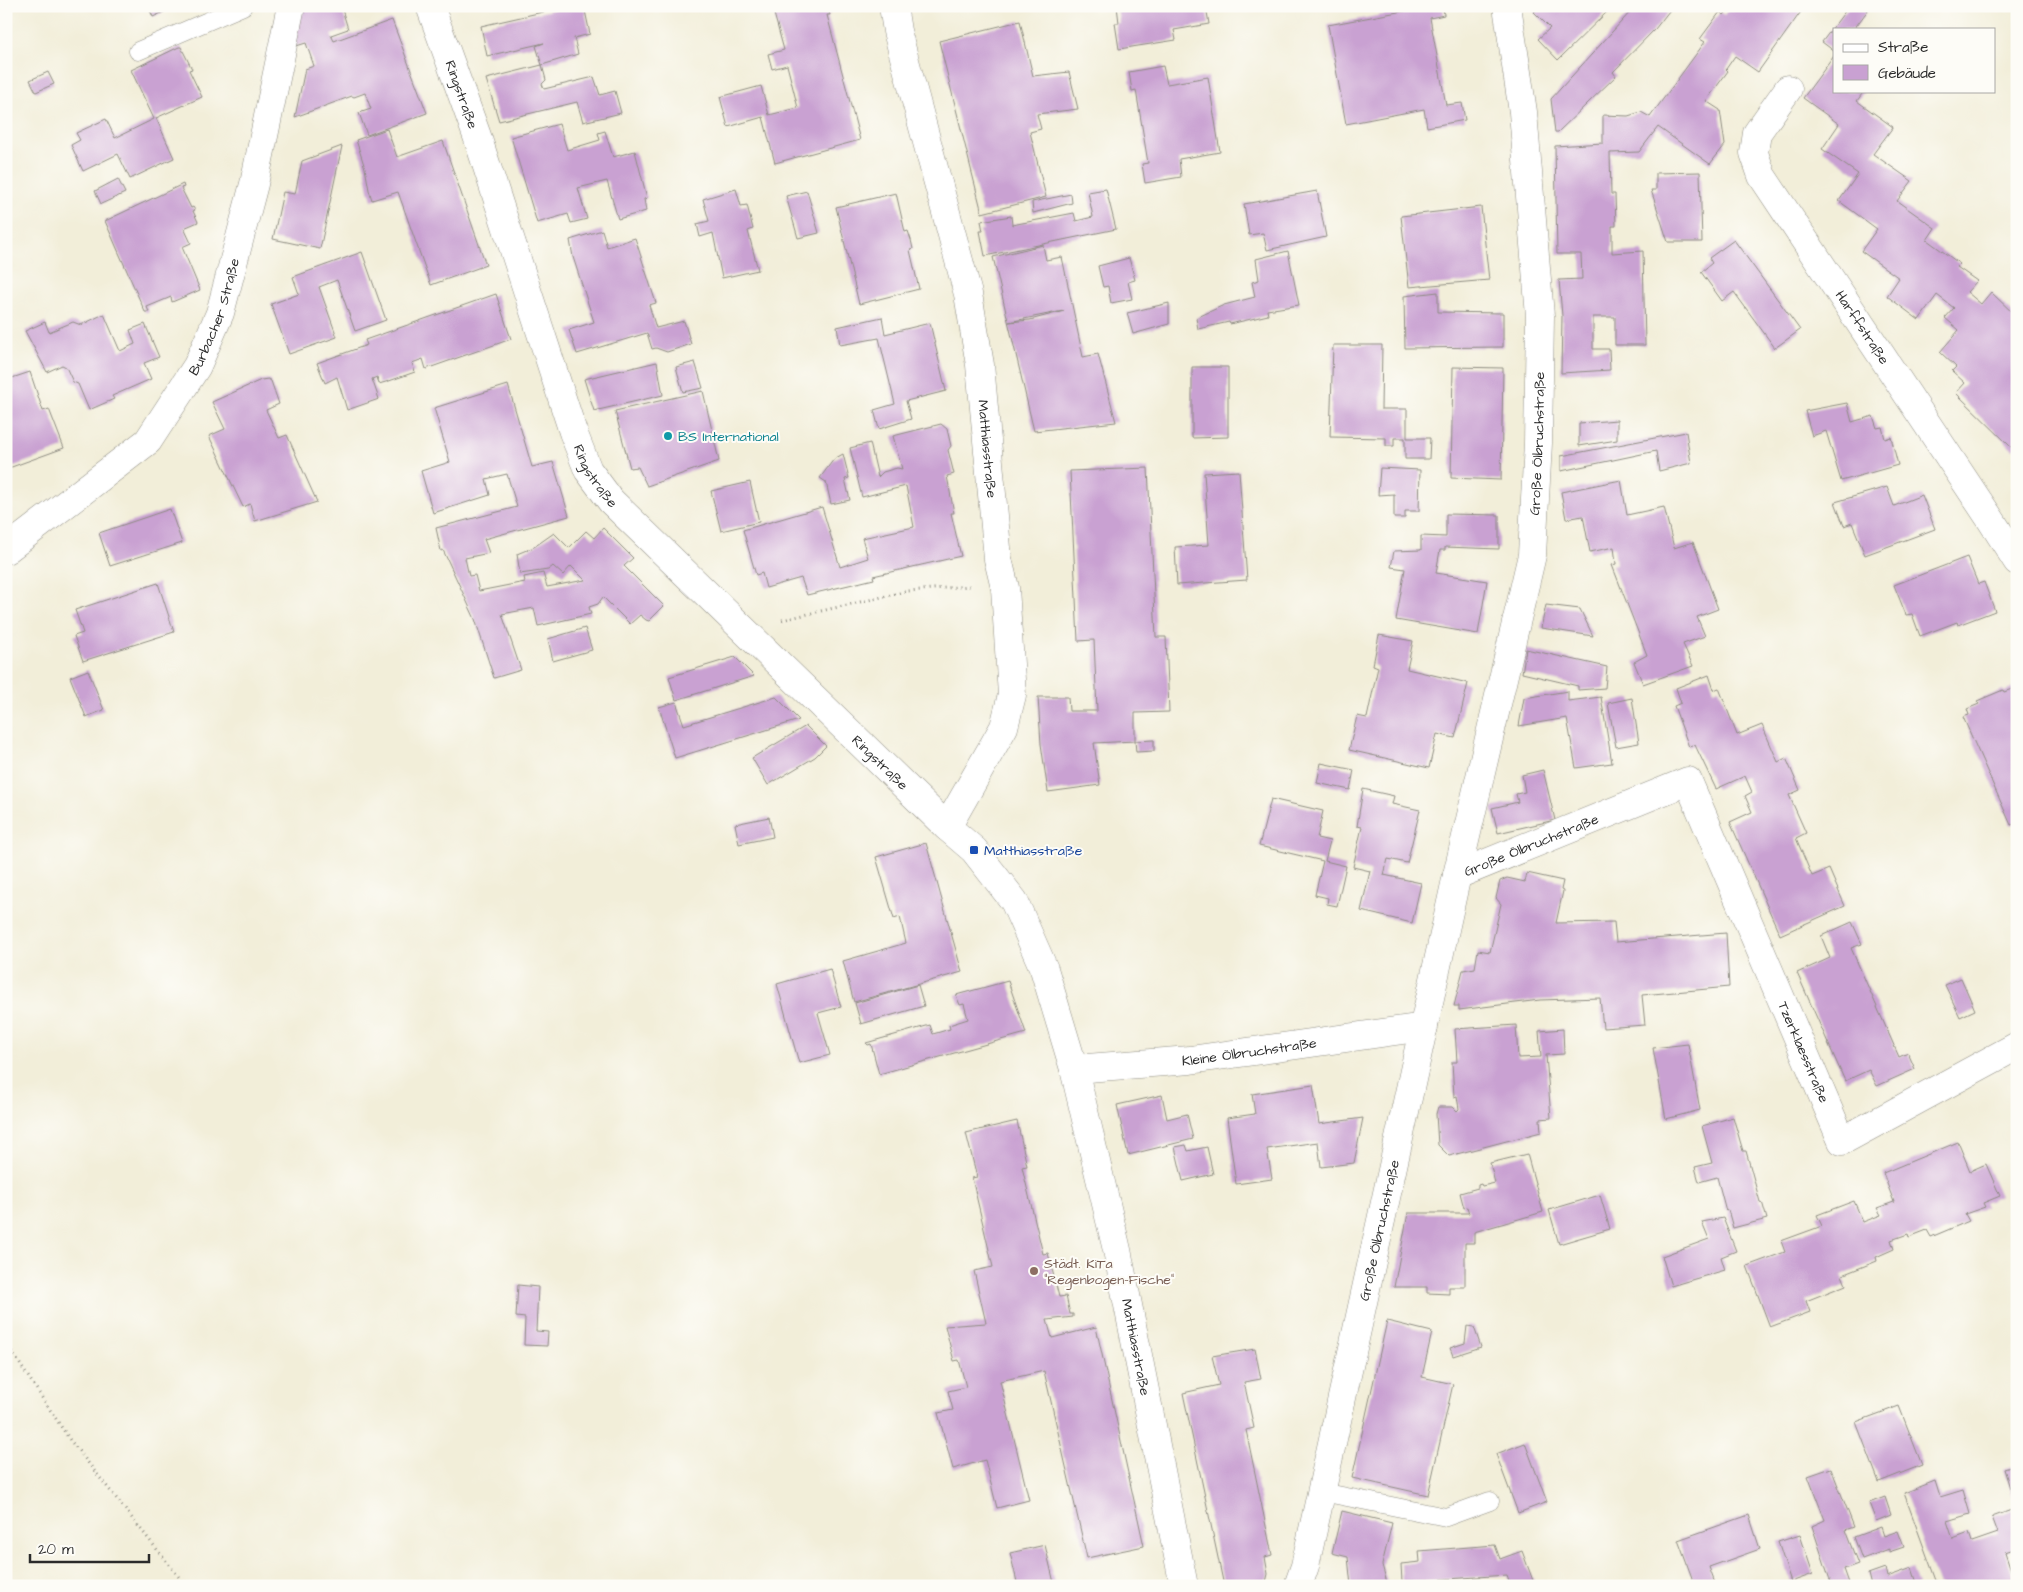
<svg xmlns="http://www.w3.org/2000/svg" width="2023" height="1592" viewBox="0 0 2023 1592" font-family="'Architects Daughter',sans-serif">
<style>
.building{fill:#c9a1d2;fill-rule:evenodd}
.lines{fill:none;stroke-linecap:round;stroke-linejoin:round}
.service-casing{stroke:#8e8c82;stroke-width:19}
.minor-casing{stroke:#8e8c82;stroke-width:29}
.path{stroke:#8e8c82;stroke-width:3;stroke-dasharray:1 4;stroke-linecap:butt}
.service{stroke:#fff;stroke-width:18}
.minor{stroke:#fff;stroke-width:28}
.culture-dot{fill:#0f9aa8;stroke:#fdfcf7;stroke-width:2}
.transit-dot{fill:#1a4fb4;stroke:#fdfcf7;stroke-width:2}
.education-dot{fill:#8d6e63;stroke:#fdfcf7;stroke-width:2}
.labels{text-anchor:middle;stroke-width:4;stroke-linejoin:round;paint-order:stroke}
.street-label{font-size:14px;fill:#2b2b2b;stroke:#fdfcf7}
.culture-label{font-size:14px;fill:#0d838f;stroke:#fdfcf7;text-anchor:start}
.transit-label{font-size:14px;fill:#164399;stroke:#fdfcf7;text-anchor:start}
.education-label{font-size:14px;fill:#785e54;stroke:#fdfcf7;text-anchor:start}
</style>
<rect width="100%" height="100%" fill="#fdfcf7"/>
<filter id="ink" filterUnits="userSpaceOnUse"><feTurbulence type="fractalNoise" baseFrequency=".02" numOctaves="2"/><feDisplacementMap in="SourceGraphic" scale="10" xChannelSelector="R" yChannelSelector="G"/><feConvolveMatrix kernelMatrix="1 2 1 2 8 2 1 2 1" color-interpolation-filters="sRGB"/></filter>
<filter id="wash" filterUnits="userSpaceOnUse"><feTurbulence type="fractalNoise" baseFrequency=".0096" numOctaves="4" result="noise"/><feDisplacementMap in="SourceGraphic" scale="20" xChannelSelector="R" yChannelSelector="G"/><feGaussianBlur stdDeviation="1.12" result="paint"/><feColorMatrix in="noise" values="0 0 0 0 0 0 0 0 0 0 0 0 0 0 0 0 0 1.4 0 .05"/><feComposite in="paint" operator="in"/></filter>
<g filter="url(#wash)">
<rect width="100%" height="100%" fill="#f2eed9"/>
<g id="blocks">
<path class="building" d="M148,6H176L153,17Z
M301,6H341L348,29L331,35L334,41L392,20L427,113L367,135L359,113L371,109L365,93L354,97L352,96L295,117L305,69L314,66L306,43L293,47Z
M569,6H584L590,34L574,38L578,54L542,65L536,46L544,43L487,56L481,26Z
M787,6H827L830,15H827L860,140L775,163L763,117L728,127L720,97L761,86L769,115L798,108L787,65L772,69L768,54L784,50L773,10Z
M1117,6H1206L1209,24L1174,30L1176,40L1119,49L1115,23H1119Z
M1409,6H1443L1444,15L1430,18L1446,105L1462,103L1465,120L1427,127L1424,109L1346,124L1328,25L1409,10Z
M1540,6H1613L1558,60L1538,39L1550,28L1534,12Z
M1627,6H1673L1655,29L1613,72L1616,76L1558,132H1555L1551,99L1632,10Z
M1731,6H1805L1758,72L1735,56L1726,69L1728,71L1706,101L1720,110L1725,145L1710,164L1658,127L1639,152L1610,153L1611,194H1615L1616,226H1612V253L1643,251L1645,345H1615V317H1593V349H1609L1610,370L1561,373L1562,316L1559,280L1582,279L1581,254H1557L1555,146L1603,143V115L1628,116L1641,112L1650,117L1705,42L1700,39L1720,12L1724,15Z
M1849,6H1863L1868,10L1854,29H1834V51L1822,42Z
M1020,21L1033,76L1069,72L1078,109L1037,114L1041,129L1030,132L1046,197L982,213L939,41Z
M179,47H181L192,69L189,70L202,97L156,118L174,158L130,179L118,154L83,171L71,145L80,140L76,133L106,119L115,138L154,119L131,70Z
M1834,56V91H1864L1857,101L1893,127L1873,154L1912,181L1897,201L1935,228L1927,240L1960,264L1957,267L1977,281L1967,292L1981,304L1991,292L2017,317V446L2013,449L1956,393L1965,383L1952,371L1956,367L1940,352L1959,330L1945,318L1954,308L1937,295L1919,320L1887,296L1899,278L1861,251L1877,229L1839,201L1858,174L1822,149L1839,124L1803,98Z
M542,65L546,80L542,84L544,89L594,77L600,95L615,91L621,113L583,122L577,102L499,121L486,79Z
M1163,66L1167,84L1208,77L1220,152L1179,159L1181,177L1145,183L1142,164L1148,163L1136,90L1132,91L1129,72Z
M48,72L54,84L36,92L30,80Z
M559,124L567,150L600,140L598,133L605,131L613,157L635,151L647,198L644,199L646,211L618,219L607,181L578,188L587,219L571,223L568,214L537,223L511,137Z
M387,129L397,157L443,141L486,265L431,285L398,192L372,200L369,190L365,168L356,140Z
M342,146L320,249L273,239L283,192L295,194L302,161Z
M1700,172L1702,242H1668L1651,190H1656V173Z
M118,179L125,193L101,204L95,191Z
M183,184L184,187L181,188L191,208L193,207L195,210L193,211L198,222L184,228L191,243L182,247L200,290L172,302L171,297L147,307L149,312H145L105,221Z
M736,189L741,206L747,205L753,229L748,231L758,270L722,278L713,233L700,237L697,224L709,221L703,199Z
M1106,189L1116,229L985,256L980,231H983L981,221L1011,216L1012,225L1074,213L1076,221L1093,217L1088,192Z
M807,191L819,233L798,238L786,196Z
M1317,191L1326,237L1267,250L1263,233L1249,235L1244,204Z
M896,193L905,232L908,231L911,240L913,249L910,250L919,289L859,304L836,207Z
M1071,194L1072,203L1033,213L1032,202Z
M1481,207L1489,280L1409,287L1401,216Z
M602,230L607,247L635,238L656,303L649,305L656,328L684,321L691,344L667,352L656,348L652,349L647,333L577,354L569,330L594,322L573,257L570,240Z
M1734,240L1800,330L1775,348L1734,292L1722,301L1701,272L1712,263L1709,258Z
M1043,245L1046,260L1062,257L1083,357L1098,354L1116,422L1034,431L993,257ZM1064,311L1030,320L1009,322L1058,312Z
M1288,251L1299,305L1267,310L1268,315L1230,324L1229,322L1198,329L1196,318L1224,305L1255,297L1252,282L1259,280L1256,259Z
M362,252L386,320L355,331L337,280L319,287L337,337L289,354L271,304L299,294L293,277Z
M1129,258L1135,280L1128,282L1132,299L1111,303L1108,286L1103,287L1098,266Z
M1438,292V312L1503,313V347L1405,348L1404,296Z
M496,294L511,339L426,369L423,359L412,363L415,372L389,381L379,384L377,377L372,379L379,399L347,410L337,377L325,383L317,363L367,345L365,340Z
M1169,303V324L1133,334L1127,313Z
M104,314L120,351L135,344L130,330L145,324L159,357L144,363L151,379L112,396L114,399L89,410L78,384L73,382L66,367L62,365L47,372L25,331L45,322L49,332L73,322L81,325Z
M882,317L885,334L930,323L946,391L906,401L911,419L879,429L874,410L895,404L879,338L840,345L837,327Z
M1333,345H1382L1381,409H1407V438H1430L1429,459H1405V438H1394V446H1386V438L1330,437Z
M657,362L663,395L594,411L584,379Z
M695,362L703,388L683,392L676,367Z
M1192,367H1228V437L1192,438Z
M1453,367L1503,368L1501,480L1451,478Z
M30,372L43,411L49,409L64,448L6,469V380Z
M268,379L271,381L279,404L266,410L279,438L287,435L317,502L255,521L250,504L243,507L209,436L225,429L212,402L261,380Z
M508,385L532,467L553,462L569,516L484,539L489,553L465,558L469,576L475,575L479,591L525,582L524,577L543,573L547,587L585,580L571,566L563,575L553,566L548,570L520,574L517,554L534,547L554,533L569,548L586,531L594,538L603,528L633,558L624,566L664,606L649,621L646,620L640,615L630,624L603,597L598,604L589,607L591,614L538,626L534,608L502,614L521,670L494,678L475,619L443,550L441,551L436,528L517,507L507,474L486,479L490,495L433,513L421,471L450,462L434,408Z
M703,391L719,461L647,486L638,467L630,468L615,411Z
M1847,403L1852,422L1873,416L1877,428L1882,427L1885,439L1891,437L1898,465L1841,481L1826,431L1812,436L1805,411Z
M1617,420V440L1579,446V423Z
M941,424L947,429L951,446L948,450L954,474L947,476L954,513H951L961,556L873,576L874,579L807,595L801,578L766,588L762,573L756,575L743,530L822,507L840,567L868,558L862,538L914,527L906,486L862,497L850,448L870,443L878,477L883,472L897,468L902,469L893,436Z
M1686,432L1691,463L1659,471L1656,451L1561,471V456Z
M843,454L849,478L845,479L850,500L831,504L826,482L820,478L834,459Z
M1148,468L1156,637H1166L1169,712L1135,713V741L1154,740V751L1136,752L1135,741L1094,743L1100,785L1048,792L1041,744L1038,697H1068L1069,711H1097L1094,640L1078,641L1070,471Z
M1380,468L1420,470L1419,511H1405V518H1394V494L1378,495Z
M1239,471L1247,580L1177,585L1175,547L1209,545L1204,473Z
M1621,480L1627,515L1664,507L1674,548L1693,542L1718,609L1697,617L1705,636L1683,644L1693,666L1643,684L1634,662L1647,655L1612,565L1616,564L1614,547L1590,552L1583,516L1566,519L1561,492Z
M750,482L759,522L721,531L711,491Z
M1887,487L1894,506L1922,495L1935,529L1865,555L1852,523L1844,526L1835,502Z
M170,509L182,543L110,566L99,533Z
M1446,514L1499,515V549L1445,547V550H1440L1436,573L1487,581L1478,634L1396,620L1405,569L1391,567L1394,551L1421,550V536L1446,537Z
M1967,557L1978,584L1984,582L1995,611L1958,625L1957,622L1920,636L1912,614L1906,615L1894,585Z
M158,583L174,632L83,661L74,636L83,633L75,610Z
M1546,605L1580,609L1593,636L1541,628Z
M585,628L592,650L553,661L548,639Z
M1379,635L1413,641L1407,669L1468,683L1455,738L1437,734L1429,768L1349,750L1357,716L1367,718L1378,667L1373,665Z
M1526,649L1607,667L1605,688L1578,690V686L1522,673Z
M735,657L754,676L676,700L669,677Z
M88,670L104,710L86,717L70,677Z
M1709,675L1714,690L1719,688L1737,735L1762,725L1778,762L1786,758L1800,790L1789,795L1806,833L1796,838L1812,876L1829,869L1845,906L1780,935L1730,822L1752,812L1745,796L1752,792L1745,776L1716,789L1695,745L1689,747L1674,706L1681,703L1676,688Z
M2017,687V823L2011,825L1963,717L1969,715L1967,709L1979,704L1977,701L2003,690L2004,692Z
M1568,691V701L1601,697L1612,763L1576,768L1567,718L1519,726L1524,698Z
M776,697L799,720L675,758L659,707L676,702L684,725Z
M1632,698L1639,743L1616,747L1608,703Z
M806,726L826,746L815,757L768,785L752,758Z
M1321,763L1354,770L1350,790L1317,783Z
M1543,770L1555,820L1498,833L1492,808L1518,802L1516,794L1525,792L1522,775Z
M1363,789L1394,796L1392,804L1420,810L1407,863L1388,859L1384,875L1421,883L1412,923L1361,911L1370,871L1353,867L1362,827L1357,826Z
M1271,799L1323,811L1317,838L1330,841L1325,861L1346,866L1337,906L1327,904L1328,898L1315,895L1323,861L1259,846Z
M769,817L773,837L739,844L735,824Z
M926,843L962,972L854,1002L843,961L906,943L900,917L894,919L876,857Z
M1527,873L1563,881L1561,890L1563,891L1556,923L1614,922L1616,942L1726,933L1729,987L1642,995L1645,1025L1603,1028L1600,998L1540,1000L1459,1010V1006H1454L1463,970L1475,968L1478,950L1490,952L1501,904L1496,898L1500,881L1507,878L1525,882Z
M1852,922L1862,944L1851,948L1899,1057L1908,1053L1915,1069L1877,1086L1869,1070L1845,1081L1797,973L1830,958L1821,936Z
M830,969L841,1007L818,1013L830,1055L799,1063L777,984Z
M1961,978L1975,1010L1960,1017L1945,985Z
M1008,981L1026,1033L879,1074L871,1044L868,1045L866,1043L930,1025L933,1034L950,1029L949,1025L968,1019L964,1004L960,1005L956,995Z
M918,985L924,1006L861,1024L855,1003Z
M1516,1025L1518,1058L1541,1057L1539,1031L1563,1029L1564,1054L1546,1055L1551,1118L1540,1119L1541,1132L1449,1156L1438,1145L1436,1114L1438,1107H1453L1457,1111L1459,1109L1457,1096L1454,1097L1452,1062H1457L1455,1029Z
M1688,1044L1700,1110L1666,1119L1653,1048Z
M1313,1085L1319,1124L1363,1118L1354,1163L1321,1167L1318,1142L1267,1149L1272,1179L1236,1184L1227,1118L1255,1114L1252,1094Z
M1162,1095L1167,1119L1187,1114L1193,1139L1128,1155L1117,1105Z
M1733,1117L1743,1151H1746L1760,1202H1762L1767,1219L1733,1228L1728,1210L1726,1211L1717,1177L1699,1182L1695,1167L1712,1163L1702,1126Z
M1017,1121L1027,1166L1022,1167L1043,1254L1048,1253L1059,1297L1066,1296L1070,1314H1073V1317L1047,1320L1052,1338L1096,1327L1144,1546L1087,1558L1044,1371L1000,1381L1029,1500L997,1508L985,1460L953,1469L938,1413L953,1410L948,1391L966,1387L959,1360L954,1361L945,1326L986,1323L974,1271L993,1267L972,1178L977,1177L966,1133Z
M1958,1142L1970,1171L1986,1164L2000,1196L1983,1203L1985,1207L1965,1214L1969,1221L1931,1237L1927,1230L1909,1237L1908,1234L1891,1240L1894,1249L1876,1257L1877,1261L1842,1275L1846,1285L1806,1301L1810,1312L1770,1327L1747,1266L1785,1252L1781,1241L1822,1226L1817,1215L1854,1201L1863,1222L1881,1215L1877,1208L1894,1202L1883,1173Z
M1186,1145L1188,1151L1207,1147L1213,1174L1183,1181L1175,1147Z
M1527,1154L1543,1212L1474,1232V1243H1465V1287H1449V1294L1427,1293V1287H1394L1408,1213H1469L1467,1207L1464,1208L1460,1193L1478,1188V1185L1481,1184L1482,1186L1495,1183L1490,1163Z
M1600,1195L1610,1229L1559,1244L1549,1210Z
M1723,1218L1736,1251L1721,1257L1725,1270L1671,1286L1662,1256L1709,1239L1702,1222Z
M518,1285L538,1287L536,1331L548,1332L547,1346L524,1345L525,1318L516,1317Z
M1387,1321L1432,1332L1422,1377L1453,1384L1428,1495L1352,1478Z
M1467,1326L1474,1327L1481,1347L1453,1356L1450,1348L1465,1343Z
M1255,1349L1261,1379L1244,1382L1254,1428L1246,1430L1272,1555L1265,1557L1268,1574L1265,1586H1224L1183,1393L1219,1385L1212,1356Z
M1899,1406L1922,1465L1879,1482L1856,1422Z
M1525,1443L1547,1502L1518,1513L1496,1454Z
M2017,1465V1507H2016L2004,1469Z
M1831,1468L1854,1527L1845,1530L1858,1564L1844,1569L1850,1586H1832L1812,1526L1825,1520L1808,1476Z
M1935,1481L1940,1497L1963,1490L1970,1514L1947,1521L1953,1539L1969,1533L1972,1542L1998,1533L1992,1517L2017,1508V1548L2005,1552L2015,1582L2004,1586H1938L1904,1493Z
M1885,1497L1891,1515L1876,1521L1869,1503Z
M1342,1511L1392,1523L1382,1565L1388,1586H1351L1348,1557L1332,1553Z
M1749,1515L1760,1549L1709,1567L1716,1586H1695L1678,1540Z
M1881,1527L1884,1536L1898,1531L1904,1547L1889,1552V1549L1862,1559L1854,1537Z
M1800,1535L1813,1574L1791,1582L1778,1542Z
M1045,1545L1054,1583L1040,1586H1018L1010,1553Z
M1495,1545L1500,1559L1522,1551L1535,1586H1511L1507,1575L1402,1582L1401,1564L1420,1562L1419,1551Z
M1885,1568L1887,1577L1912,1568L1918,1586H1871L1868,1574Z"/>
</g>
</g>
<g filter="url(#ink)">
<use href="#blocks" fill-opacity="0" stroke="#8e8c82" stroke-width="1"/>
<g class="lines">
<g class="service-casing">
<path id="service" d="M138,51L243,6
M1322,1492L1446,1517L1490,1501"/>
</g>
<g class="minor-casing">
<g id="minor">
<path id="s1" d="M430,6L477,136L573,432L588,470L611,501L947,827L974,850L1014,901L1044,969L1074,1069L1117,1250L1184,1586"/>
<path id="s2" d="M893,6L897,31L968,294L980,365L998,559L1005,588L1012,695L1004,727L947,827"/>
<path id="s3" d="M1788,89L1757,133L1754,153L1762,176L1991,520L2017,561"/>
<path id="s4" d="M6,550L148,441L197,366L220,313L254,184L291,6"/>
<path id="s5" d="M1457,875L1688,781L1842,1141L2017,1046"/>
<path id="s6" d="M1074,1069L1190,1060L1424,1027"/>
<path id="s7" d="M1298,1586L1305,1566L1457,875L1532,555L1538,443L1540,316L1523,112L1507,6"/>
</g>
</g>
<path class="path" d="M782,620L908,591L970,586
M6,1343L70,1440L186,1586"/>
<use href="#service" class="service"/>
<use href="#minor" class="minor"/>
</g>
</g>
<circle class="culture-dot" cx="668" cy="436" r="5"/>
<rect class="transit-dot" x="969" y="845" width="10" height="10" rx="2.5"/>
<circle class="education-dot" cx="1034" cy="1271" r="5"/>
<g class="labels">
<g class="street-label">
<text dy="5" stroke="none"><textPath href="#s1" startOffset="94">Ringstraße</textPath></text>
<text dy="5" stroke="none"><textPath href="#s4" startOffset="321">Burbacher Straße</textPath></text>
<text dy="5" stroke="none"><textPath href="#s3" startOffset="280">Harffstraße</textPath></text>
<text dy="5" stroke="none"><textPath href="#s7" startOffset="1169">Große Ölbruchstraße</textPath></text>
<text dy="5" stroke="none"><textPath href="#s2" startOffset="454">Matthiasstraße</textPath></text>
<text dy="5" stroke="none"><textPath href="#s1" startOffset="499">Ringstraße</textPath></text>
<text dy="5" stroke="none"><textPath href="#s1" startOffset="904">Ringstraße</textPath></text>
<text dy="5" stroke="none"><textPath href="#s5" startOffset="80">Große Ölbruchstraße</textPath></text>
<text dy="5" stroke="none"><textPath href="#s6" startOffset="176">Kleine Ölbruchstraße</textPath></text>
<text dy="5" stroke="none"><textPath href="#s5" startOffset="544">Tzerklaesstraße</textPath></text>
<text dy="5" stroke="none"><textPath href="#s7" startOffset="365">Große Ölbruchstraße</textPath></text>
<text dy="5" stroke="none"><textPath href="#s1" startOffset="1561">Matthiasstraße</textPath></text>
</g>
<g class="culture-label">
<text x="678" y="441">BS International</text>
</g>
<g class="transit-label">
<text x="984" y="855">Matthiasstraße</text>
</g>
<g class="education-label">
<text x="1044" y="1268">Städt. KiTa<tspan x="1044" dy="16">"Regenbogen-Fische"</tspan></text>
</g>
</g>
<rect width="2023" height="1592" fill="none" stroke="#fdfcf7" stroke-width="25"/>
<rect x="1833" y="28" width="162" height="65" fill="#fdfcf7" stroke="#a9a8a5"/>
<rect x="1843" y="44" width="25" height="8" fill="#ffffff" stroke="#a9a8a5"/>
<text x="1878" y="52" font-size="15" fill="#2b2b2b">Straße</text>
<rect x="1843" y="65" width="25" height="15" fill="#c9a1d2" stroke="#a9a8a5"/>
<text x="1878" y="78" font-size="15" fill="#2b2b2b">Gebäude</text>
<path d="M30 1554v8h119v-8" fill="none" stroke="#2b2b2b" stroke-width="2.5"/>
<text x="38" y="1554" font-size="15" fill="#2b2b2b" stroke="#fdfcf7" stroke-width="4" paint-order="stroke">20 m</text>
</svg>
